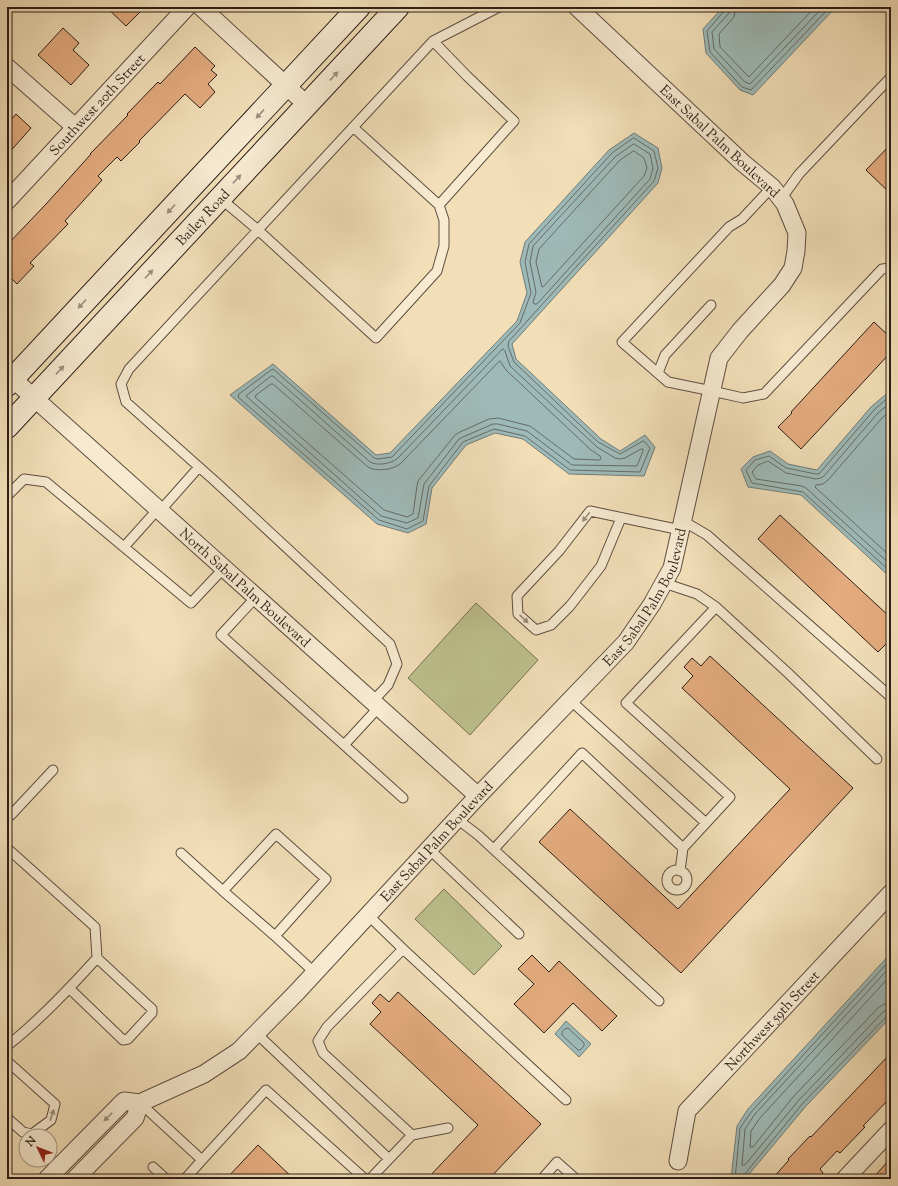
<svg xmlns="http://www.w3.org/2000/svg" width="898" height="1186" viewBox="0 0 898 1186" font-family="'Sorts Mill Goudy',serif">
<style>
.green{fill:#bdc18d;stroke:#747053}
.water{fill:#9ebab8;stroke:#707c78}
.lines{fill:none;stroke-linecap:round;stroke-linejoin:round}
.shore{stroke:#646c68;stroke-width:1}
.building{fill:#e4ac7f;stroke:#2b1e19}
.lane-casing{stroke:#5d4e41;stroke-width:11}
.street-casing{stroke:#5d4e41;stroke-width:19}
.secondary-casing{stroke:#2b1e19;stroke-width:24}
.lane{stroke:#f7ead1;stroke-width:9}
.street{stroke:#f7ead1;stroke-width:17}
.secondary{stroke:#f7ead1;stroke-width:22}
.oneway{fill:#9b8e7e}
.labels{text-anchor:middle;stroke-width:3;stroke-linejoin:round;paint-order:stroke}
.street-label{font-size:14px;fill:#2b1e19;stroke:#f7ead1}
</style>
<rect width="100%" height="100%" fill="#f2dfb8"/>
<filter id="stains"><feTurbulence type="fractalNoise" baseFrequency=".005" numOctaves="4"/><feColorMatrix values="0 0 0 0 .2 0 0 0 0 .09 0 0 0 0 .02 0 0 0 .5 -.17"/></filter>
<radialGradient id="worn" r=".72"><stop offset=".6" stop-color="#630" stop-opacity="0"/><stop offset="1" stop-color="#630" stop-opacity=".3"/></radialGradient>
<path class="green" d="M476,603L538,660L470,735L408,678Z
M444,889L502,946L474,975L415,919Z"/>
<path class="water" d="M723,7H836L753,95L740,90L706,53L703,29Z
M634,133L658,148L662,168L658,183L512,344L516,359L601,439L620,451L645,435L655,447L644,476L569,474L523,439L495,433L466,445L432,488L426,524L408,533L377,524L230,395L273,364L376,455L390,453L517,321L527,293L520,262L525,242L609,150Z
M891,390V578L801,495L748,487L741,469L753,457L770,451L788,464L817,470L871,407Z
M891,953V1017L806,1106L745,1179H731L737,1126L748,1109Z
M566,1021L591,1044L579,1057L555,1034Z"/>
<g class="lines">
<path class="shore" d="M725,7L724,11L707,31L710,52L742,87L751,90L830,7
M730,7L729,13L712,32L714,49L745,82L750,84L823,7
M736,7L734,17L719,34L720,47L749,77L815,7
M634,138L654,151L658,168L654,181L509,341L508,346L514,362L598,442L620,454L643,441L645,442L650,448L640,472L570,470L525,436L494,429L463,442L429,486L423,521L407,529L379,520L238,397L239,394L271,370L273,369L374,458L377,459L392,457L520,323L531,293L525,262L529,244L612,153Z
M634,144L650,154L653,168L650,179L537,304H534L533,302L536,292L530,262L533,246L615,157Z
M634,151L644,158L647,168L644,176L544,286L542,287L536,262L539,249L619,161Z
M503,349L505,351L510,366L597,447L615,458L620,459L625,458L641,449H643V451L637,466L572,465L527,431L498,424H493L463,437L459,439L424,484L418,518L407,523L381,516L246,396L247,395L271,376H273L370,462C377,466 390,464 397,459Z
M500,361L506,370L591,450L600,456L601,459L599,460L574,459L530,426L498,418L489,419L460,432L455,435L418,481L417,486L413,514L407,517L384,510L255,397L256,395L271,384H273L368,467C377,472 392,470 400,464Z
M891,395L874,410L819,474H816L786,468L769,456L755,460L746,470L752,483L803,492L891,572
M891,402L877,414L824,476L821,478L816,479L786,473L768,461L758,465L752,472L756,479L802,486L806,488L891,565
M891,410L882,418L828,480L823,484L816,485L815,487L891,557
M891,966L755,1114L745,1129L742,1165H745L799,1100L883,1012L886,1010L891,1009
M891,975L760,1118L751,1131L750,1147H753L794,1096L878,1008L884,1004L891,1003
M565,1029L568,1028L584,1043V1046L580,1050H578L562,1035V1032Z
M735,1179L740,1128L752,1111L891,959
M743,1179L744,1175L803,1103L887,1016L891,1014"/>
</g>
<path class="building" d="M106,7H145L126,26Z
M63,28L79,43L73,50L89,65L71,85L38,55Z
M195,47L215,66L211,70L217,75L208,84L215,92L200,108L185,94L139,141L140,142L121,161L117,157L98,176L102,180L65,221L68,224L30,263L34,266L17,284L7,274V245L47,203L91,154H90L128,115L127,114L158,82L160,84Z
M16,114L31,128L7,155V124Z
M891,144V194L866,170Z
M874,322L891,338V352L801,449L778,427L792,413L791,412Z
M780,515L891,618V639L878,652L758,539Z
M710,656L853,788L681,973L539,842L570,809L678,909L790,789L682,688L693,676L684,667L692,658L701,666Z
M532,955L549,972L559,961L617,1016L602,1031L573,1003L544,1033L514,1004L534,984L518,969Z
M398,992L541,1124L489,1179H427L478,1125L370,1024L381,1012L372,1003L380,994L389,1002Z
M891,1053V1097L863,1126L865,1127L840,1153L837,1151L820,1169L823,1173L817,1179H772L789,1160L788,1159L810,1136L811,1137Z
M258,1145L294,1179H226Z
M891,1158V1179H872Z"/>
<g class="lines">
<g class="lane-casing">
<path id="lane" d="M353,127L439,205L514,121L467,76L433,41
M772,187L742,219L729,227L622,342L668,382L712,391L743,398L764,394L882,269L891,268
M220,198L258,230L376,338L437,271L444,246V220L439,205
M781,199L799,174L891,77
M658,373L665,355L711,305
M7,496L24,479L46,482L191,603L224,568
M160,511L199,467
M621,518L601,566L570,606L551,625L536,630L518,614L517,596L559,551L590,511L681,530
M683,521L707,535L891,697
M124,547L158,509
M664,583L697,594L716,607
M256,597L221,635L344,745
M570,700L706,823
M373,701L388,685L397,664L390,644L217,483L126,402L121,384L129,369L433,41L499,7
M379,707L344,745L403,798
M7,812L11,815L53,770
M457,819L478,835L659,1001
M7,848L95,927L97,958
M429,849L519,934
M494,849L582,753L683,848L730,797L626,703L716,607L788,673L877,759
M181,853L223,891
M667 880a10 10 0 1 1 20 0a10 10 0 1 1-20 0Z
M680,871L683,848
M368,915L403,949L327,1027L318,1041L323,1053L412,1135L370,1179
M275,936L223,891L276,834L326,879L275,936L315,973
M403,949L566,1100
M256,1033L389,1159
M7,1046C40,1020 69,989 97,958L152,1009V1013L128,1039L123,1040L69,988
M7,1061L55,1104L51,1120L32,1134L23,1132L7,1118
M140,1103L202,1160L185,1179
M412,1135L448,1128
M202,1160L266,1090L365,1179
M153,1167L166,1179
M542,1179L557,1162L576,1179"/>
</g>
<g class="street-casing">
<g id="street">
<path d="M201,7L307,105"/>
<path d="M7,67L75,127"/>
<path id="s1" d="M7,201L187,7"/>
<path id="s2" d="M13,379L478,796"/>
<path id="s3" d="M678,1161L687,1111L891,893"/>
<path id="s4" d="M47,1179L124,1101L140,1103L204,1074L239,1051L297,992L478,796L626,642L652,604L672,568L719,358L740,331L782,285L793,268L796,251L797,233L785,204L772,187L743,163L577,7"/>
<path d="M75,1179L135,1118L140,1103"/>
<path d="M845,1179L891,1130"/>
</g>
</g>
<g class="secondary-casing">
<g id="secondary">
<path d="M7,385L359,7"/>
<path id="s5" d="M7,427L398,7"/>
</g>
</g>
<use href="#lane" class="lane"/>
<use href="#street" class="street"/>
<use href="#secondary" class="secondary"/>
</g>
<defs><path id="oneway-solid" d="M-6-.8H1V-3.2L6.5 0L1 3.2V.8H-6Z"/></defs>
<g class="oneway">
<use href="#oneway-solid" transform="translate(334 76) rotate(-47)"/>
<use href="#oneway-solid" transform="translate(260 114) rotate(133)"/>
<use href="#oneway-solid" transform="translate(237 179) rotate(-47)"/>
<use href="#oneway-solid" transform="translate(171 209) rotate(133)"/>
<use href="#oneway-solid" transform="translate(149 274) rotate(-47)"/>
<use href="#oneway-solid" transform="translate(82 304) rotate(133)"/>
<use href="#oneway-solid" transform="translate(60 370) rotate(-47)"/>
<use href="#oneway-solid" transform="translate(586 517) rotate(129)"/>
<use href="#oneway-solid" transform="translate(524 619) rotate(43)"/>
<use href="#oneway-solid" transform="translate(52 1115) rotate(-71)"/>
<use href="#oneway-solid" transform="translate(108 1117) rotate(135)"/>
</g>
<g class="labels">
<g class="street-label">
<text dy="5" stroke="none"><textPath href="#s1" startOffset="132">Southwest 20th Street</textPath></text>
<text transform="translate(720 141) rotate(43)" y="5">East Sabal Palm Boulevard</text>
<text dy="5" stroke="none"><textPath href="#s5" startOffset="287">Bailey Road</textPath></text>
<text dy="5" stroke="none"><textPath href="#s2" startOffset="312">North Sabal Palm Boulevard</textPath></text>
<text dy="5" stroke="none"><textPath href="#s4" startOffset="850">East Sabal Palm Boulevard</textPath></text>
<text dy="5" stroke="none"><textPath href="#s4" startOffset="526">East Sabal Palm Boulevard</textPath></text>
<text dy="5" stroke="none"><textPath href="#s3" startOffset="175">Northwest 59th Street</textPath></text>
</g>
</g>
<rect width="898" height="1186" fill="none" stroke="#f2dfb8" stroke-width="24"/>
<rect x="8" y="8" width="882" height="1170" fill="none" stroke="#2b1e19" stroke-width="2"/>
<rect x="12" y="12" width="874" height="1162" fill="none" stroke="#2b1e19"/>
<g transform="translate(38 1148) rotate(313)"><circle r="19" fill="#f7ead1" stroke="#a59887"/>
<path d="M0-3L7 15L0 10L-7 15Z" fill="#8f2418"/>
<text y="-6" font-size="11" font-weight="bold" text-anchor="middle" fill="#2b1e19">N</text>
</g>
<rect width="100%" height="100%" filter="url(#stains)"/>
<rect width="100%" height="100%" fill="url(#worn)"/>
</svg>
